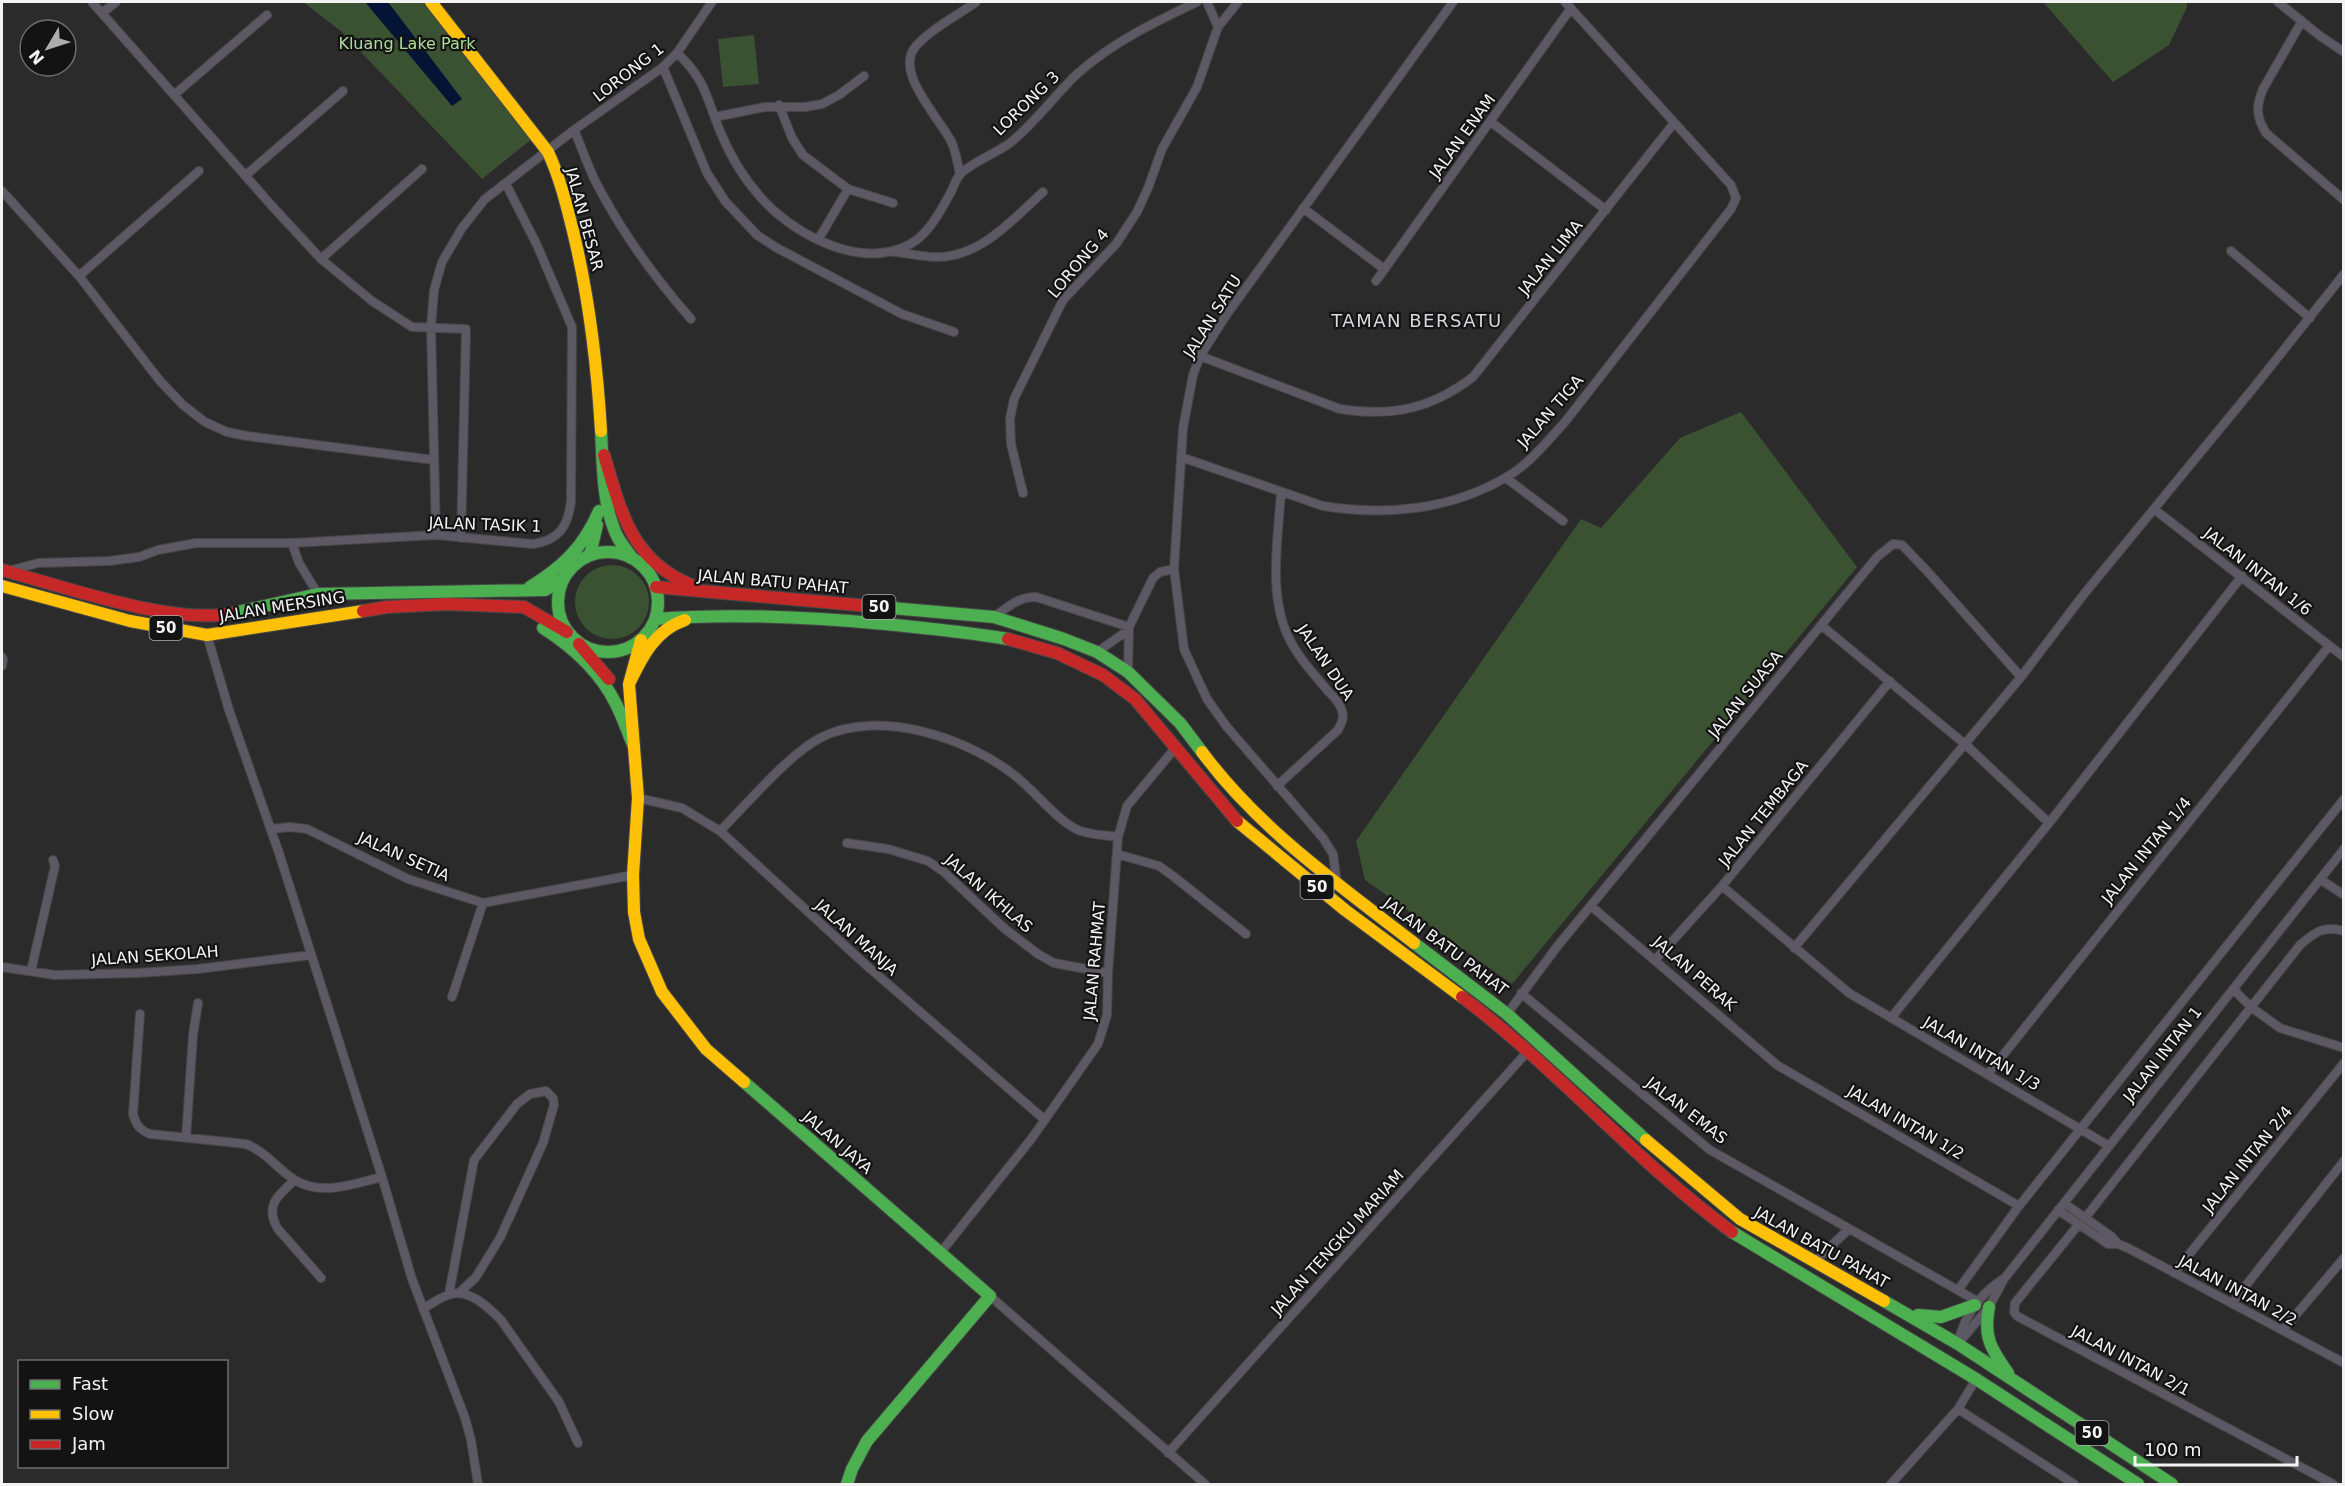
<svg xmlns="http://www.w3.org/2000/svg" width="2345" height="1486" viewBox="0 0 2345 1486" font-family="'DejaVu Sans',sans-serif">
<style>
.green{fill:#3b5232}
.water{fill:#041435}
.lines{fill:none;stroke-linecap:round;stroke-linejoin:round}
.street-casing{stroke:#474747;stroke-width:10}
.fast-casing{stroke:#474747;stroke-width:14}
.slow-casing{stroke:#474747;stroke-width:14}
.jam-casing{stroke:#474747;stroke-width:14}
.street{stroke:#5d5964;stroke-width:8}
.fast{stroke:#4caf50;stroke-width:12}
.slow{stroke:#ffc107;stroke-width:12}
.jam{stroke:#c62828;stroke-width:12}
.labels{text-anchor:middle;stroke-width:4.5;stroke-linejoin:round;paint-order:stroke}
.shield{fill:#131314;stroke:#b0b0b1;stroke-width:1.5}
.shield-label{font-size:15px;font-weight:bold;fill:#f3f3f4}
.park-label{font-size:16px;fill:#adde99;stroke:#131314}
.street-label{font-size:16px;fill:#f3f3f4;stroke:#131314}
.neighbourhood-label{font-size:18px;letter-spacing:1.5px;fill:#d9d9dc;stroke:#131314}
</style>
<rect width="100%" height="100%" fill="#2b2b2b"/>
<path class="green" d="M303,2H424L533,138L482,179L342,32Z
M2043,2H2187V7L2169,45L2113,82Z
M754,35L759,84L723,87L718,39Z
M1741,412L1857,567L1512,984L1365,880L1356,841L1581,519L1601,528L1680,438Z
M575 602a37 37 0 1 1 74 0a37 37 0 1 1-74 0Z"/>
<path class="water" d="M365,2H388L462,99L452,106Z"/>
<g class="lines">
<g class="street-casing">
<path id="street" d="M92,2L272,206L321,259L372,301L412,327L466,329L461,538
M1207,2L1218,27
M2278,2L2320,36L2344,52
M102,13L116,2
M2302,21L2263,89C2256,106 2256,117 2266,133L2344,200
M677,53C706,80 706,97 720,131C732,161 750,188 773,210C806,239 858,265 902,248C927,239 940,212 952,190C954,185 957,178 960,174C974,161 995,154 1010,143C1035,123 1054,96 1077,74C1113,42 1155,22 1197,2
M663,67L707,173L725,201L757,235L777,248L902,314L954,332
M174,95L267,15
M779,105L792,138L803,155L848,189L893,203
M715,117L765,107H805L822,104L839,95L864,76
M1491,122L1606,210
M574,130C583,150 589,171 600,190C625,237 656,279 691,319
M246,175L343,91
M960,175C958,164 956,153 952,143C940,118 893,72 916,46C932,28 957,16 976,2
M2,191L79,276L160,381L183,405L205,422L227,432L247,436L434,460
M1303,208L1384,269
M818,240L848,189
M2231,251L2310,318
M894,252C908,253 923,257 937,257C981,257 1013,219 1043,192
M321,259L422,169
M79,276L199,171
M1376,281L1571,8
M1200,356L1340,409C1392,417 1431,409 1473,377L1674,123
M1181,457L1323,506C1385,516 1450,510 1505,478C1529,465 1547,441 1565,422L1731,209L1736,198L1731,185L1565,2
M1506,478L1563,521
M1023,493L1011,444L1010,419L1014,399L1063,300L1116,244L1137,212L1148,188L1162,149L1197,87L1218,27L1238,2
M2154,509L2344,657
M436,535L431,327L434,290L442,262L462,228L485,199L574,130L663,67L677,53L712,2
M292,543L299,563L318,594
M12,570L38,563L109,561L139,557L158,550L196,543H292L436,535L533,544C559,540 568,527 571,501L572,327L537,245L506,184
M994,617C1008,607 1018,597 1036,597L1129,627
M1821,625L1966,745L2049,823
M207,635L229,710L279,853L382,1177L412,1279L465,1418L471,1440L478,1484
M1097,652L1127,631
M2,657L3,659L2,666
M1128,671L1129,627L1153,578L1160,572L1174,569
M1277,786L1338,730C1342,722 1345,717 1341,708C1339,702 1332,695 1327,690C1315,675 1300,660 1291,642C1267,599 1278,539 1281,492
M638,798L682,808L720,831L866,965L1045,1120
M271,829L290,827L307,829L408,879L483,903L633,875
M720,831C747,804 788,755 820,738C879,707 972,739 1019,779C1037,794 1057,820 1078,830C1090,835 1105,835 1118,837
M847,843L888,849L928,861L944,872L1005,929L1038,954L1054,963L1108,973
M1117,854L1159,866L1173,876L1246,934
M2320,879L2344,895
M1337,883L1333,854L1323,838L1227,727L1207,699L1184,649L1174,569L1183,428L1193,375L1200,356L1227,314L1453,2
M1722,886L1849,993L2109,1146
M1591,906L1777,1065L2019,1206
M1794,948L2021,677L2084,594L2255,386L2344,274
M1656,959L1722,886L1890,681
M2,967L55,975L137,973L198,969L311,955
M31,971L55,866L53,860
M2233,989L2251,1007L2280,1028L2344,1048
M1521,993L1710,1150L1977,1301
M452,997L483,903
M140,1014L133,1114C136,1125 140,1130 150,1134L246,1144C268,1153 277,1169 295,1180C322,1197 355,1183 382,1177
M1507,1014L1556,948L1877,557L1893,544L1902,545L1928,572L2021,677
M1891,1018L2049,823L2242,576
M1988,1074L2329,646
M186,1138L193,1035L198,1003
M295,1180C278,1195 264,1206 278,1229L321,1278
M2064,1203L2111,1236L2118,1244
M2058,1210L2108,1244H2118L2128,1248L2344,1363
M2085,1218L2300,945C2315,932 2324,925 2344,931
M2079,1224L2015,1303L2014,1312L2017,1316L2333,1484
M941,1252L1032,1138L1098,1044L1107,1015L1108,973L1118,837L1127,806L1176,747
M1815,1261L1849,1229
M2174,1273L2344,1063
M1958,1290L2019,1206L2344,799
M449,1294L474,1160L517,1104L530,1094L546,1091L553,1098L554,1105L543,1143L500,1238L476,1277L459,1293
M990,1296L1205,1484
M2232,1303L2344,1161
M423,1309C431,1304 439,1298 448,1295C468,1287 488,1307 501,1320L559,1402L578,1443
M2283,1330L2344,1258
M1958,1342C1965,1315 1980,1294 2003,1279
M1958,1344L1989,1307L2004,1279L2344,849
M1958,1409L2074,1484
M1168,1453L1528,1051
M1891,1484L1958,1409L1976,1379"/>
</g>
<g class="fast-casing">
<path id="fast" d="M601,431C603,465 602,504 617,536C621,544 628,552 633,559
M558 602a50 50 0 1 1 100 0a50 50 0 1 1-100 0Z
M590,555L597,525
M530,587C563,567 584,546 599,511
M869,606L994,617L1064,639L1097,652L1128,672L1180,723L1202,752
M233,613L318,594L545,590L562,580
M656,619C732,613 809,617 885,624C926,628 967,632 1008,639
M543,628C573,647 600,672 616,704C623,718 628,733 634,747
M1414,943L1507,1014L1646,1140
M744,1082L990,1296L867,1441L852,1469L847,1484
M1732,1232L1976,1379L2138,1484
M1884,1301L1958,1344L2172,1484
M1989,1307C1983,1337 1991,1349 2008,1373
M1918,1315L1941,1317L1975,1305"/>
</g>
<g class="slow-casing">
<path id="slow" d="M431,2L548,152C560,178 566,203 573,231C589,297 597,363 601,431
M2,586L130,621L207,635L363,611
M641,640L629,684L638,798L633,875L634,912L639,939L662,992L706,1049L744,1082
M629,684C642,657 655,630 685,620
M1202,752C1259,829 1339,885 1414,943
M1237,821L1345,910L1462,997
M1646,1140L1740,1219L1884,1301"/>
</g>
<g class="jam-casing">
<path id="jam" d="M604,455C621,512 631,560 691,585
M2,570C62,586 174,626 233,613
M656,587L869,606
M363,611L387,607L447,604L524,607L567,632
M1008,639L1057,653L1103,675L1135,699L1237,821
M579,644L609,679
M1462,997C1558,1069 1636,1162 1732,1232"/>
</g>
<use href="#street" class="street"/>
<use href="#fast" class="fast"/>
<use href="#slow" class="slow"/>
<use href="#jam" class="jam"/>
</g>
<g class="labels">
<g class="shield">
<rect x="862.5" y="595" width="33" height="24" rx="4.5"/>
<rect x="149.5" y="616" width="33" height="24" rx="4.5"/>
<rect x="1300.5" y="875" width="33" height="24" rx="4.5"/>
<rect x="2075.5" y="1421" width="33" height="24" rx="4.5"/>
</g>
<g class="shield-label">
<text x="879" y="612">50</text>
<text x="166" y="633">50</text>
<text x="1317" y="892">50</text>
<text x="2092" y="1438">50</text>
</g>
<g class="park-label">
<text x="407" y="49">Kluang Lake Park</text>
</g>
<g class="street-label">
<text transform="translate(628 72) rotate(-38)" y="6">LORONG 1</text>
<text transform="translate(1026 103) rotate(-44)" y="6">LORONG 3</text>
<text transform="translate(1462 136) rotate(-54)" y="6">JALAN ENAM</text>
<text transform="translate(585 219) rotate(75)" y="6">JALAN BESAR</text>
<text transform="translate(1550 257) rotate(-51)" y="6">JALAN LIMA</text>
<text transform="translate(1078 263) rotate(-50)" y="6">LORONG 4</text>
<text transform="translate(1212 316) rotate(-58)" y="6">JALAN SATU</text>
<text transform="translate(1550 411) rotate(-49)" y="6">JALAN TIGA</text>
<text transform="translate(485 524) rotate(2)" y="6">JALAN TASIK 1</text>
<text transform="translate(2258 571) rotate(38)" y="6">JALAN INTAN 1/6</text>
<text transform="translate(773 581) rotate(5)" y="6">JALAN BATU PAHAT</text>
<text transform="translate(282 606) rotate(-9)" y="6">JALAN MERSING</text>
<text transform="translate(1326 662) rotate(56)" y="6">JALAN DUA</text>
<text transform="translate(1745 694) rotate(-51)" y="6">JALAN SUASA</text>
<text transform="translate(1763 813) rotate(-51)" y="6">JALAN TEMBAGA</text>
<text transform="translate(2146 850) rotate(-51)" y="6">JALAN INTAN 1/4</text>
<text transform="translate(404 856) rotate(24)" y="6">JALAN SETIA</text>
<text transform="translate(989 893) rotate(41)" y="6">JALAN IKHLAS</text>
<text transform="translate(857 937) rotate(42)" y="6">JALAN MANJA</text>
<text transform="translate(1446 946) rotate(37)" y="6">JALAN BATU PAHAT</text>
<text transform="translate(155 955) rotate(-4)" y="6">JALAN SEKOLAH</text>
<text transform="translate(1094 961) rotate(-85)" y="6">JALAN RAHMAT</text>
<text transform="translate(1695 973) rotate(41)" y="6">JALAN PERAK</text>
<text transform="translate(1982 1053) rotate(30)" y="6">JALAN INTAN 1/3</text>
<text transform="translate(2162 1054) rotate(-52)" y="6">JALAN INTAN 1</text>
<text transform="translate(1687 1110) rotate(38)" y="6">JALAN EMAS</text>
<text transform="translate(1906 1122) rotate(30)" y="6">JALAN INTAN 1/2</text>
<text transform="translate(838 1142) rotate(41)" y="6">JALAN JAYA</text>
<text transform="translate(2247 1159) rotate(-51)" y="6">JALAN INTAN 2/4</text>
<text transform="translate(1337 1242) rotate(-48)" y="6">JALAN TENGKU MARIAM</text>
<text transform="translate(1822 1247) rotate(29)" y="6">JALAN BATU PAHAT</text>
<text transform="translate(2238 1290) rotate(28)" y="6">JALAN INTAN 2/2</text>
<text transform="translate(2131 1360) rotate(28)" y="6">JALAN INTAN 2/1</text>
</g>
<g class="neighbourhood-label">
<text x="1417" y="327">TAMAN BERSATU</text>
</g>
</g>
<rect width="2345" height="1486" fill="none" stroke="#f3f3f4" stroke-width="6"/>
<rect x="18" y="1360" width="210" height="108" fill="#131314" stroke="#6d6d6e" stroke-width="1.5"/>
<rect x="30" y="1380" width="30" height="9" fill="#4caf50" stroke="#6d6d6e" stroke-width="1.5"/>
<text x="72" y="1390" font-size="18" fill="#f3f3f4">Fast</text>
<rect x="30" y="1410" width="30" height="9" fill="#ffc107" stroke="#6d6d6e" stroke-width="1.5"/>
<text x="72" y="1420" font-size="18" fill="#f3f3f4">Slow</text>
<rect x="30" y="1440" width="30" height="9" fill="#c62828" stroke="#6d6d6e" stroke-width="1.5"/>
<text x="72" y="1450" font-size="18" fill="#f3f3f4">Jam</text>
<g transform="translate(48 48) rotate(231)"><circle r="28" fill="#131314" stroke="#6d6d6e" stroke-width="1.5"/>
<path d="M0-4.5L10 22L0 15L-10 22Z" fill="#adadae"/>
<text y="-9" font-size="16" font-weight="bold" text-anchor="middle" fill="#f3f3f4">N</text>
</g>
<path d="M2135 1456v9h162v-9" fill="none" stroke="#f3f3f4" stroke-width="3"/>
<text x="2144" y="1456" font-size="18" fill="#f3f3f4" stroke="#131314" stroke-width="4.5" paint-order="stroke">100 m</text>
</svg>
